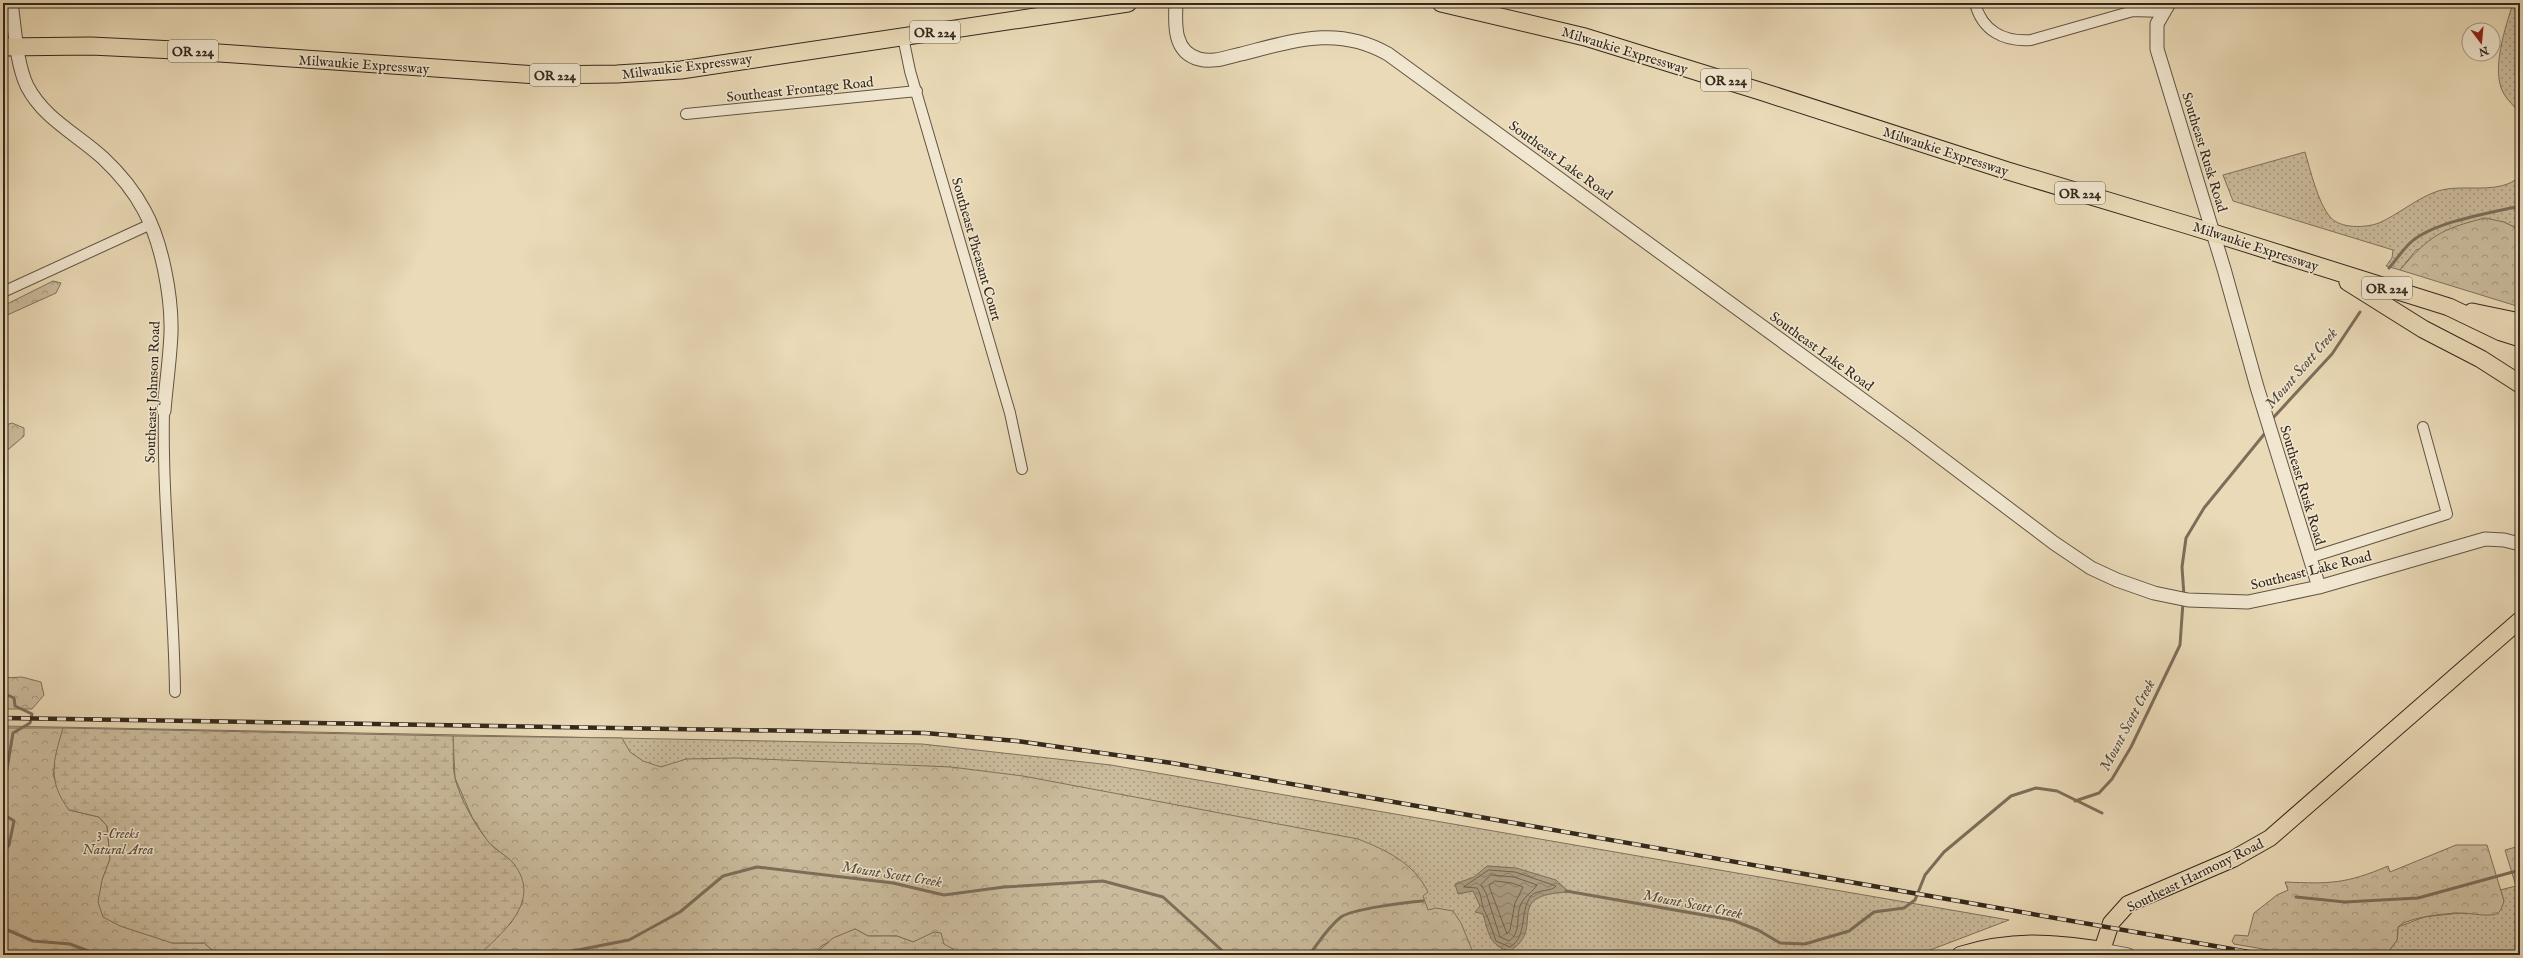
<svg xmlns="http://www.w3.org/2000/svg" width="2523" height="958" viewBox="0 0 2523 958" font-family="'IM FELL English',serif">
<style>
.grass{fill:url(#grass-dots);stroke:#7f725d}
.forest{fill:url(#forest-crowns);stroke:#7f725d}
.wetland{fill:url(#wetland-marsh);stroke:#7f725d}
.water{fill:url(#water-waves);stroke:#7c6e5a}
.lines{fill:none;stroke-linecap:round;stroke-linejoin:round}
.shore{stroke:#706250;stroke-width:1}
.stream{stroke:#7c6e5a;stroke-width:3}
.minor-casing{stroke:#615444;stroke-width:12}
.tertiary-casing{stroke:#615444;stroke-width:15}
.primary-casing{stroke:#33281d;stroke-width:18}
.trunk-casing{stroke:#33281d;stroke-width:19}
.minor{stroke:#f1e7d0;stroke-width:10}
.tertiary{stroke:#f1e7d0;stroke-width:13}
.primary{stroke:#eadab7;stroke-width:16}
.trunk{stroke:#eadab7;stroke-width:17}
.rail-casing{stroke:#33281d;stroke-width:4.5}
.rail{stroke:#f1e7d0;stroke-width:3;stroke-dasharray:9;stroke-linecap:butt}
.labels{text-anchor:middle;stroke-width:3;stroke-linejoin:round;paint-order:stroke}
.shield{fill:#f1e7d0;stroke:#6c6153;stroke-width:1}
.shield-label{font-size:13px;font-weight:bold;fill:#33281d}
.street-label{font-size:14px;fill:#33281d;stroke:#f1e7d0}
.park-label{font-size:14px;font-style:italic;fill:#594d3d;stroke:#f1e7d0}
.water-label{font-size:15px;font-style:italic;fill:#574b3c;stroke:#f1e7d0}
</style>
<defs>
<pattern id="grass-dots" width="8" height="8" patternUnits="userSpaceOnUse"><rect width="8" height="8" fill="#cbbc9d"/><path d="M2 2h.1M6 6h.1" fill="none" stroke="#a5997f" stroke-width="1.8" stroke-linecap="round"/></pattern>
<pattern id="forest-crowns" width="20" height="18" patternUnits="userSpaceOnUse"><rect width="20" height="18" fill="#cbbc9d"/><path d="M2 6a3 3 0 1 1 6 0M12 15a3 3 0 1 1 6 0" fill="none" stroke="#a5997f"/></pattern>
<pattern id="wetland-marsh" width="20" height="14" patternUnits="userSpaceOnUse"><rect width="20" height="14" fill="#cbbc9d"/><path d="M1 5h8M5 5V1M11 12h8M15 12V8" fill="none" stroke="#a5997f"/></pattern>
<pattern id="water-waves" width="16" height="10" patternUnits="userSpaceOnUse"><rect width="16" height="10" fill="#ac9d83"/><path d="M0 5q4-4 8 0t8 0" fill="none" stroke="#8d806b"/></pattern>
</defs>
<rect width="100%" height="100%" fill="#eadab7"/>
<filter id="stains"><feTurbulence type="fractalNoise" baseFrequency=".005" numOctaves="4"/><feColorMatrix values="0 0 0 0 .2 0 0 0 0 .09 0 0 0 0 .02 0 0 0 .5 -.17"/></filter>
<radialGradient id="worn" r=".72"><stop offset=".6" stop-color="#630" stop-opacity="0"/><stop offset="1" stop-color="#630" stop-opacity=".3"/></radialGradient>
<path class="grass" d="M2513,3H2520V63L2515,68L2516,77L2520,81V113C2515,107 2508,101 2504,94C2490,71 2506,26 2513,3Z
M2305,152C2310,169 2318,203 2330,217C2341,229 2365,228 2379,223C2399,214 2417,198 2438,191C2463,183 2500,196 2520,176V230L2504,222L2416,250L2400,270L2386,266L2392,258L2393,250L2233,201L2223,175Z
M3,726L922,744L1111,765L2009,920L1917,955H3Z
M2516,886L2520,899V955H2386L2397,940L2398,927L2424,917L2460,913L2486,914L2504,901L2500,890Z"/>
<path class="forest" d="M2485,218L2504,222L2520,230V307L2400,270C2429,236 2441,229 2485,218Z
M53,281L61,283L56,293L3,317V306Z
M12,423L24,428V436L3,454V426Z
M22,677L41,682L44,695L32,709H3V678Z
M3,728H63L53,775L69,810L99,817L107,826L110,859L102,880L172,943H204L218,955H3Z
M453,736L622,738L630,752L643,761L661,767L686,759L736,758L951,767L1023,776L1358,839C1386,850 1414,863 1428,892L1423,896L1428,910L1436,908L1453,911L1461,923L1474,955H954L952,949L924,938L913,942L897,936H868L855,929L821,946L814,955H479L511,923L523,901L513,863L488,842L472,817L455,778Z
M2456,845H2487L2504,901C2502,907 2501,912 2496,914C2487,917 2471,913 2461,913C2447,913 2408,917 2398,927L2397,940L2386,955H2298L2234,944L2232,941L2235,935L2248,936L2254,913L2277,895L2288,890L2285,882C2329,884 2346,884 2388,866L2390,872Z
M2520,846V899L2505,850Z"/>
<path class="wetland" d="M63,728L453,736C454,749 452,765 455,778C460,799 474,823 487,840C494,850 507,855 514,864C542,901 504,931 479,955H218L204,943H172L120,926L103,917L98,902L102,880L110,859L107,826L99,817L69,810C47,780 53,762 63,728Z
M855,929L868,936H897L913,942L934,932L941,933L944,944L953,949L954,955H814L833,938Z"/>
<path class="water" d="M1487,866L1516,868L1556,880L1569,892C1500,895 1548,927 1510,951C1490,947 1488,932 1483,914L1475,912L1480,906L1473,891L1458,894L1455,884L1474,877Z"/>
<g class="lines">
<path class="shore" d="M1489,870L1515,872L1556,886C1552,892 1537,889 1531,896C1519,912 1528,936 1510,947L1496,941C1492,930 1489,919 1484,910C1481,903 1482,895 1477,888L1464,887Z
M1491,875L1514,877L1537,885C1533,892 1525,895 1521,904C1515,916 1522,932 1509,941L1500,937L1486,893L1481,885Z
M1495,881L1512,883L1523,887L1515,903L1510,930L1507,934L1489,886Z"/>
<path class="stream" d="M2389,268C2396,260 2402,251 2409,244C2431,222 2490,213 2520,206
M2272,419L2332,354L2360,312
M2184,596L2182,567L2186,538L2204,508L2266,432
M3,693L14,698L15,706L32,714L30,723L13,733L3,793
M2075,801L2099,793L2112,779L2131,747L2180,645L2183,602
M3,814L14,821L9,845L3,853
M1566,891L1732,920L1758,930L1780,943L1805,944L1849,931L1874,912L1904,908L1915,900L1925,875L1944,852L2011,796L2036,788L2057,791L2102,813
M2296,897L2345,902L2418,898L2520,870
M3,928L33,941L70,944L99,955
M552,955L629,940L680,912L723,876L757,867L893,883L944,895L1004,887L1103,881L1163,897L1227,955
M1309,955C1319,942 1328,927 1341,917C1352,909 1408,902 1423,901"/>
<g class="minor-casing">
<path id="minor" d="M1975,3C1982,31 2004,42 2031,40L2133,11L2162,12
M903,37L910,71L1010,413L1022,469
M686,114L917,91
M3,292L151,224
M164,411C162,505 174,598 175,692
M2309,558L2447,514L2423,427"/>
</g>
<g class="tertiary-casing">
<path id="tertiary" d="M11,3C15,29 16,62 27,86C44,119 77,134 103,158C119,173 134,191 144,210C162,242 172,297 171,333C170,359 166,385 164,411
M1176,3C1175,24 1173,52 1199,59C1213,63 1227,57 1241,54C1293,41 1337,25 1388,54L1911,435L2054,543L2091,568L2117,580L2154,593L2188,600L2248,602L2319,587L2485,539L2504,540L2520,544
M2169,3L2157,24V49L2224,269L2257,387L2319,587
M2102,950L2128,955"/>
</g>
<g class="primary-casing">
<path id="primary" d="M1960,955C2011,939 2051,942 2102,950L2111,923L2128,904L2233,859L2270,838L2520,620"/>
</g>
<g class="trunk-casing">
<path id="trunk" d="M1441,3L1585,37L1763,92L2008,171L2191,226L2449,307L2501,332L2520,338
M3,47L91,46L175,50L537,75L617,74L681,70L1128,3
M2348,282L2423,329L2481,359L2520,384
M2472,312L2520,322"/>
</g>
<use href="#minor" class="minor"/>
<use href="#tertiary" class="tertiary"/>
<use href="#primary" class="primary"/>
<use href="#trunk" class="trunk"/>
<g class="rail-casing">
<path id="rail" d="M3,718L925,733L1017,741L1172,763L2266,955"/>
</g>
<use href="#rail" class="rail"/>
</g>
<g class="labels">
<g class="shield">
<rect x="910" y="21" width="50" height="22" rx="3"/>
<rect x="168" y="40" width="50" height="22" rx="3"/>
<rect x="530" y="64" width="50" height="22" rx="3"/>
<rect x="1701" y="69" width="50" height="22" rx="3"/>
<rect x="2055" y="182" width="50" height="22" rx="3"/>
<rect x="2362" y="277" width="50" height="22" rx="3"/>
</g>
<g class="shield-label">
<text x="935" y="37">OR 224</text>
<text x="193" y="56">OR 224</text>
<text x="555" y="80">OR 224</text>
<text x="1726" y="85">OR 224</text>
<text x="2080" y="198">OR 224</text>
<text x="2387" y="293">OR 224</text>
</g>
<g class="street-label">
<text transform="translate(1625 50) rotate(17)" y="5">Milwaukie Expressway</text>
<text transform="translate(364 64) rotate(4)" y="5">Milwaukie Expressway</text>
<text transform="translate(687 66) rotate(-7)" y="5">Milwaukie Expressway</text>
<text transform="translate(800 89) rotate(-6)" y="5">Southeast Frontage Road</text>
<text transform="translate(1946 151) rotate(18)" y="5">Milwaukie Expressway</text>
<text transform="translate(2205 152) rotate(73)" y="5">Southeast Rusk Road</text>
<text transform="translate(1561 160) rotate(36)" y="5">Southeast Lake Road</text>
<text transform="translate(2256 246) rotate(18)" y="5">Milwaukie Expressway</text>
<text transform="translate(977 249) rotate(74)" y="5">Southeast Pheasant Court</text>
<text transform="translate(1822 351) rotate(36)" y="5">Southeast Lake Road</text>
<text transform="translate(152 392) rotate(-88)" y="5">Southeast Johnson Road</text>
<text transform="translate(2303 485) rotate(73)" y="5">Southeast Rusk Road</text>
<text transform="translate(2311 570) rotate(-14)" y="5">Southeast Lake Road</text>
<text transform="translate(2195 875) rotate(-26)" y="5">Southeast Harmony Road</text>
</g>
<g class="park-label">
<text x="118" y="838">3-Creeks<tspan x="118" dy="16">Natural Area</tspan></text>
</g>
<g class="water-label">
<text transform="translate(2301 368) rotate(-49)" y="5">Mount Scott Creek</text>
<text transform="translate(2127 725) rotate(-62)" y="5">Mount Scott Creek</text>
<text transform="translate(892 874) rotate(9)" y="5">Mount Scott Creek</text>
<text transform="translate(1693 904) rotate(11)" y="5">Mount Scott Creek</text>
</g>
</g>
<rect width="2523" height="958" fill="none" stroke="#eadab7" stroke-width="16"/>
<rect x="4" y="4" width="2515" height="950" fill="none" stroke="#33281d" stroke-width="2"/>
<rect x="8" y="8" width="2507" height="942" fill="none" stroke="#33281d"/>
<g transform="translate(2481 42) rotate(164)"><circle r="19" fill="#f1e7d0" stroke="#a59b88"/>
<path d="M0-3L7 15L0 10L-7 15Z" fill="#8f2418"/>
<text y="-6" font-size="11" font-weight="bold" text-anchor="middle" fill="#33281d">N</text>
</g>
<rect width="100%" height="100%" filter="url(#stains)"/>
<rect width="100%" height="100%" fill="url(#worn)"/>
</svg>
